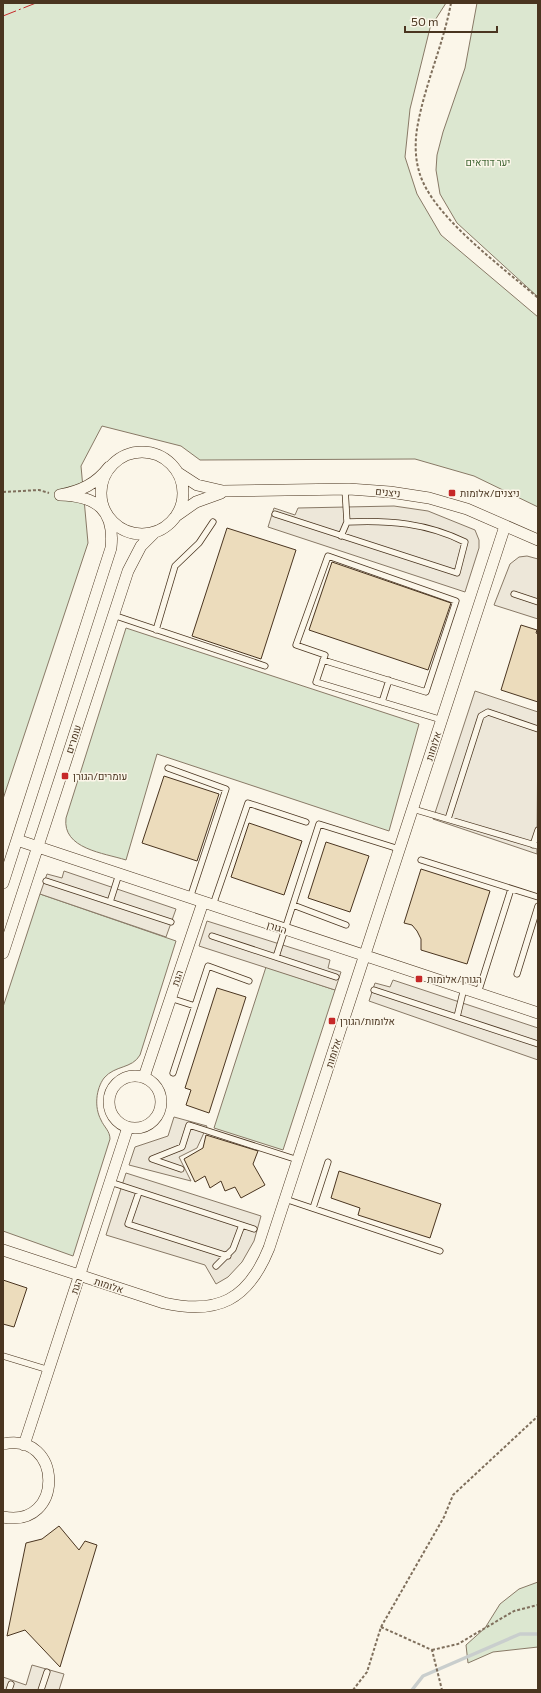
<svg xmlns="http://www.w3.org/2000/svg" width="541" height="1693" viewBox="0 0 541 1693" font-family="Commissioner,Heebo,sans-serif">
<style>
.green{fill:#dce7d0;stroke:#887966}
.parking{fill:#ede7d9;stroke:#887966}
.lines{fill:none;stroke-linecap:round;stroke-linejoin:round}
.stream{stroke:#c9cecd;stroke-width:3.5}
.building{fill:#ecdcbc;stroke:#4a3520}
.service-casing{stroke:#4a3520;stroke-width:7}
.minor-casing{stroke:#4a3520;stroke-width:12}
.path{stroke:#7f6f5c;stroke-width:2;stroke-dasharray:3 2;stroke-linecap:butt}
.service{stroke:#fbf6e9;stroke-width:5.5}
.minor{stroke:#fbf6e9;stroke-width:11}
.power{stroke:#c62828;stroke-width:1;stroke-dasharray:14 3 2 3;stroke-linecap:butt}
.poi-dot{fill:#c62828;stroke:#fbf6e9;stroke-width:1.5}
.labels{text-anchor:middle;stroke-width:3;stroke-linejoin:round;paint-order:stroke}
.park-label{font-size:10px;fill:#436837;stroke:#fbf6e9}
.street-label{font-size:10px;fill:#4a3520;stroke:#fbf6e9}
.poi-label{font-size:10px;fill:#4a3520;stroke:#fbf6e9;text-anchor:start}
</style>
<rect width="100%" height="100%" fill="#fbf6e9"/>
<path class="green" d="M3,3H446L430,28L410,109L405,157L417,194L441,235L538,317V507L474,476L415,459L200,460L181,446L102,426L81,466L88,543L3,799Z
M477,3H538V297L457,223L440,194L436,170L437,155L443,132L465,68Z
M126,628L419,724L389,831L157,754L126,860C104,853 62,849 66,818Z
M40,894L176,941L140,1055C132,1069 115,1065 104,1078C96,1089 94,1107 101,1120C104,1127 110,1131 110,1139L73,1256L3,1231V1007Z
M266,967L335,990L283,1150L214,1128Z
M538,1582V1647L493,1652L468,1663L466,1645L485,1628L500,1604L519,1589Z"/>
<path class="parking" d="M394,506L428,511L475,530L479,540V548L465,592L268,527L274,508L295,515L298,508Z
M527,556L538,559V619L494,605L510,564L519,557Z
M475,691L538,712L537,854L433,819Z
M64,871L176,909L166,937L40,894L47,874L62,878Z
M207,921L330,960L328,968L341,972L335,990L199,946Z
M393,980L538,1028V1060L369,1001L375,983L390,987Z
M174,1117L207,1126L197,1148L179,1157L191,1181L129,1165L135,1147L168,1136Z
M126,1173L261,1216L254,1241L242,1262L228,1277L216,1284L205,1265L106,1235Z
M32,1665L64,1674L59,1690H3V1677L26,1685Z"/>
<g class="lines">
<path class="stream" d="M412,1690L423,1676L520,1634H538"/>
</g>
<path class="building" d="M227,528L296,550L261,659L192,636Z
M332,562L451,603L428,670L309,630Z
M521,625L537,630L536,633L538,634V702L501,690Z
M164,776L219,794L197,861L142,843Z
M249,823L302,841L284,895L231,877Z
M326,842L369,856L350,912L308,898Z
M421,869L490,891L467,964L421,950V939L417,931L412,925L404,923Z
M217,988L246,997L209,1113L186,1105L191,1090L185,1088Z
M206,1135L258,1151L253,1164L265,1185L241,1198L235,1187L225,1191L221,1181L210,1188L205,1176L195,1182L184,1159L203,1148Z
M339,1171L441,1204L430,1238L358,1215L360,1208L331,1198Z
M3,1280L27,1288L14,1327L3,1324Z
M59,1526L79,1550L85,1541L97,1545L60,1667L25,1630L7,1636L26,1543L42,1539Z"/>
<g class="lines">
<g class="service-casing">
<path id="service" d="M275,514L457,573L465,542C427,523 389,520 347,522
M341,536L347,522L345,489
M514,594L538,602
M113,615L265,666
M156,630L175,566L199,543L213,522
M323,660L426,692L456,601L328,556L296,645L325,655L316,682L442,720
M382,702L389,680
M168,768L226,789L190,898
M413,809L538,846
M448,819L481,716L488,712L538,729
M533,845L538,830
M421,860L538,897
M46,881L171,922
M110,902L119,874
M213,905L248,803L306,822
M293,905L346,925
M212,936L336,977
M276,957L319,824L399,849
M517,974L538,906
M374,990L538,1044
M478,993L511,889
M170,998L195,1006
M457,1017L464,988
M173,1073L208,966L249,981
M181,1169L152,1159L182,1147L189,1125L298,1160
M110,1182L254,1229
M139,1192L128,1224L228,1256
M285,1199L440,1251
M313,1208L328,1162
M216,1266L233,1249L242,1225
M3,1356L49,1370
M9,1690L11,1684
M41,1690L47,1672"/>
</g>
<g class="minor-casing">
<path id="minor" d="M101 493a41 41 0 1 1 82 0a41 41 0 1 1-82 0Z
M177,472L197,485L223,491L349,489L390,492L429,498L467,509L538,540
M176,516L196,502L221,493
M17,840L538,1013
M3,883L111,548C115,510 97,496 60,495C81,491 96,484 109,467
M3,953L128,571L141,546L155,532
M109 1102a26 26 0 1 1 52 0a26 26 0 1 1-52 0Z
M144,1077L203,902
M3,1250L164,1303C218,1315 248,1300 269,1248L505,526
M3,1444C63,1431 65,1529 3,1517
M24,1445L128,1127"/>
</g>
<path class="path" d="M451,3C443,46 424,86 417,129C415,142 415,158 419,171C430,215 504,268 538,298
M3,492L39,490L49,493
M381,1627L432,1650L442,1690
M432,1650L458,1644L514,1611L538,1605
M353,1690L367,1672L381,1627L444,1517L453,1495L538,1416"/>
<use href="#service" class="service"/>
<use href="#minor" class="minor"/>
<path class="power" d="M3,16L36,3"/>
</g>
<g class="poi-dot">
<rect x="448" y="489" width="8" height="8" rx="2"/>
<rect x="61" y="772" width="8" height="8" rx="2"/>
<rect x="415" y="975" width="8" height="8" rx="2"/>
<rect x="328" y="1017" width="8" height="8" rx="2"/>
</g>
<g class="labels">
<g class="park-label">
<text x="488" y="166">יער דודאים</text>
</g>
<g class="street-label">
<text transform="translate(388 492) rotate(6)" y="4">ניצנים</text>
<text transform="translate(73 739) rotate(-72)" y="4">עומרים</text>
<text transform="translate(433 746) rotate(-72)" y="4">אלומות</text>
<text transform="translate(277 927) rotate(18)" y="4">הגורן</text>
<text transform="translate(177 978) rotate(-72)" y="4">הגת</text>
<text transform="translate(333 1053) rotate(-72)" y="4">אלומות</text>
<text transform="translate(109 1285) rotate(18)" y="4">אלומות</text>
<text transform="translate(76 1286) rotate(-72)" y="4">הגת</text>
</g>
<g class="poi-label">
<text x="460" y="497">ניצנים/אלומות</text>
<text x="73" y="780">עומרים/הגורן</text>
<text x="427" y="983">הגורן/אלומות</text>
<text x="340" y="1025">אלומות/הגורן</text>
</g>
</g>
<rect width="541" height="1693" fill="none" stroke="#4a3520" stroke-width="8"/>
<path d="M405 26v6h92v-6" fill="none" stroke="#4a3520" stroke-width="2"/>
<text x="411" y="26" font-size="12" fill="#4a3520" stroke="#fbf6e9" stroke-width="3" paint-order="stroke">50 m</text>
</svg>
